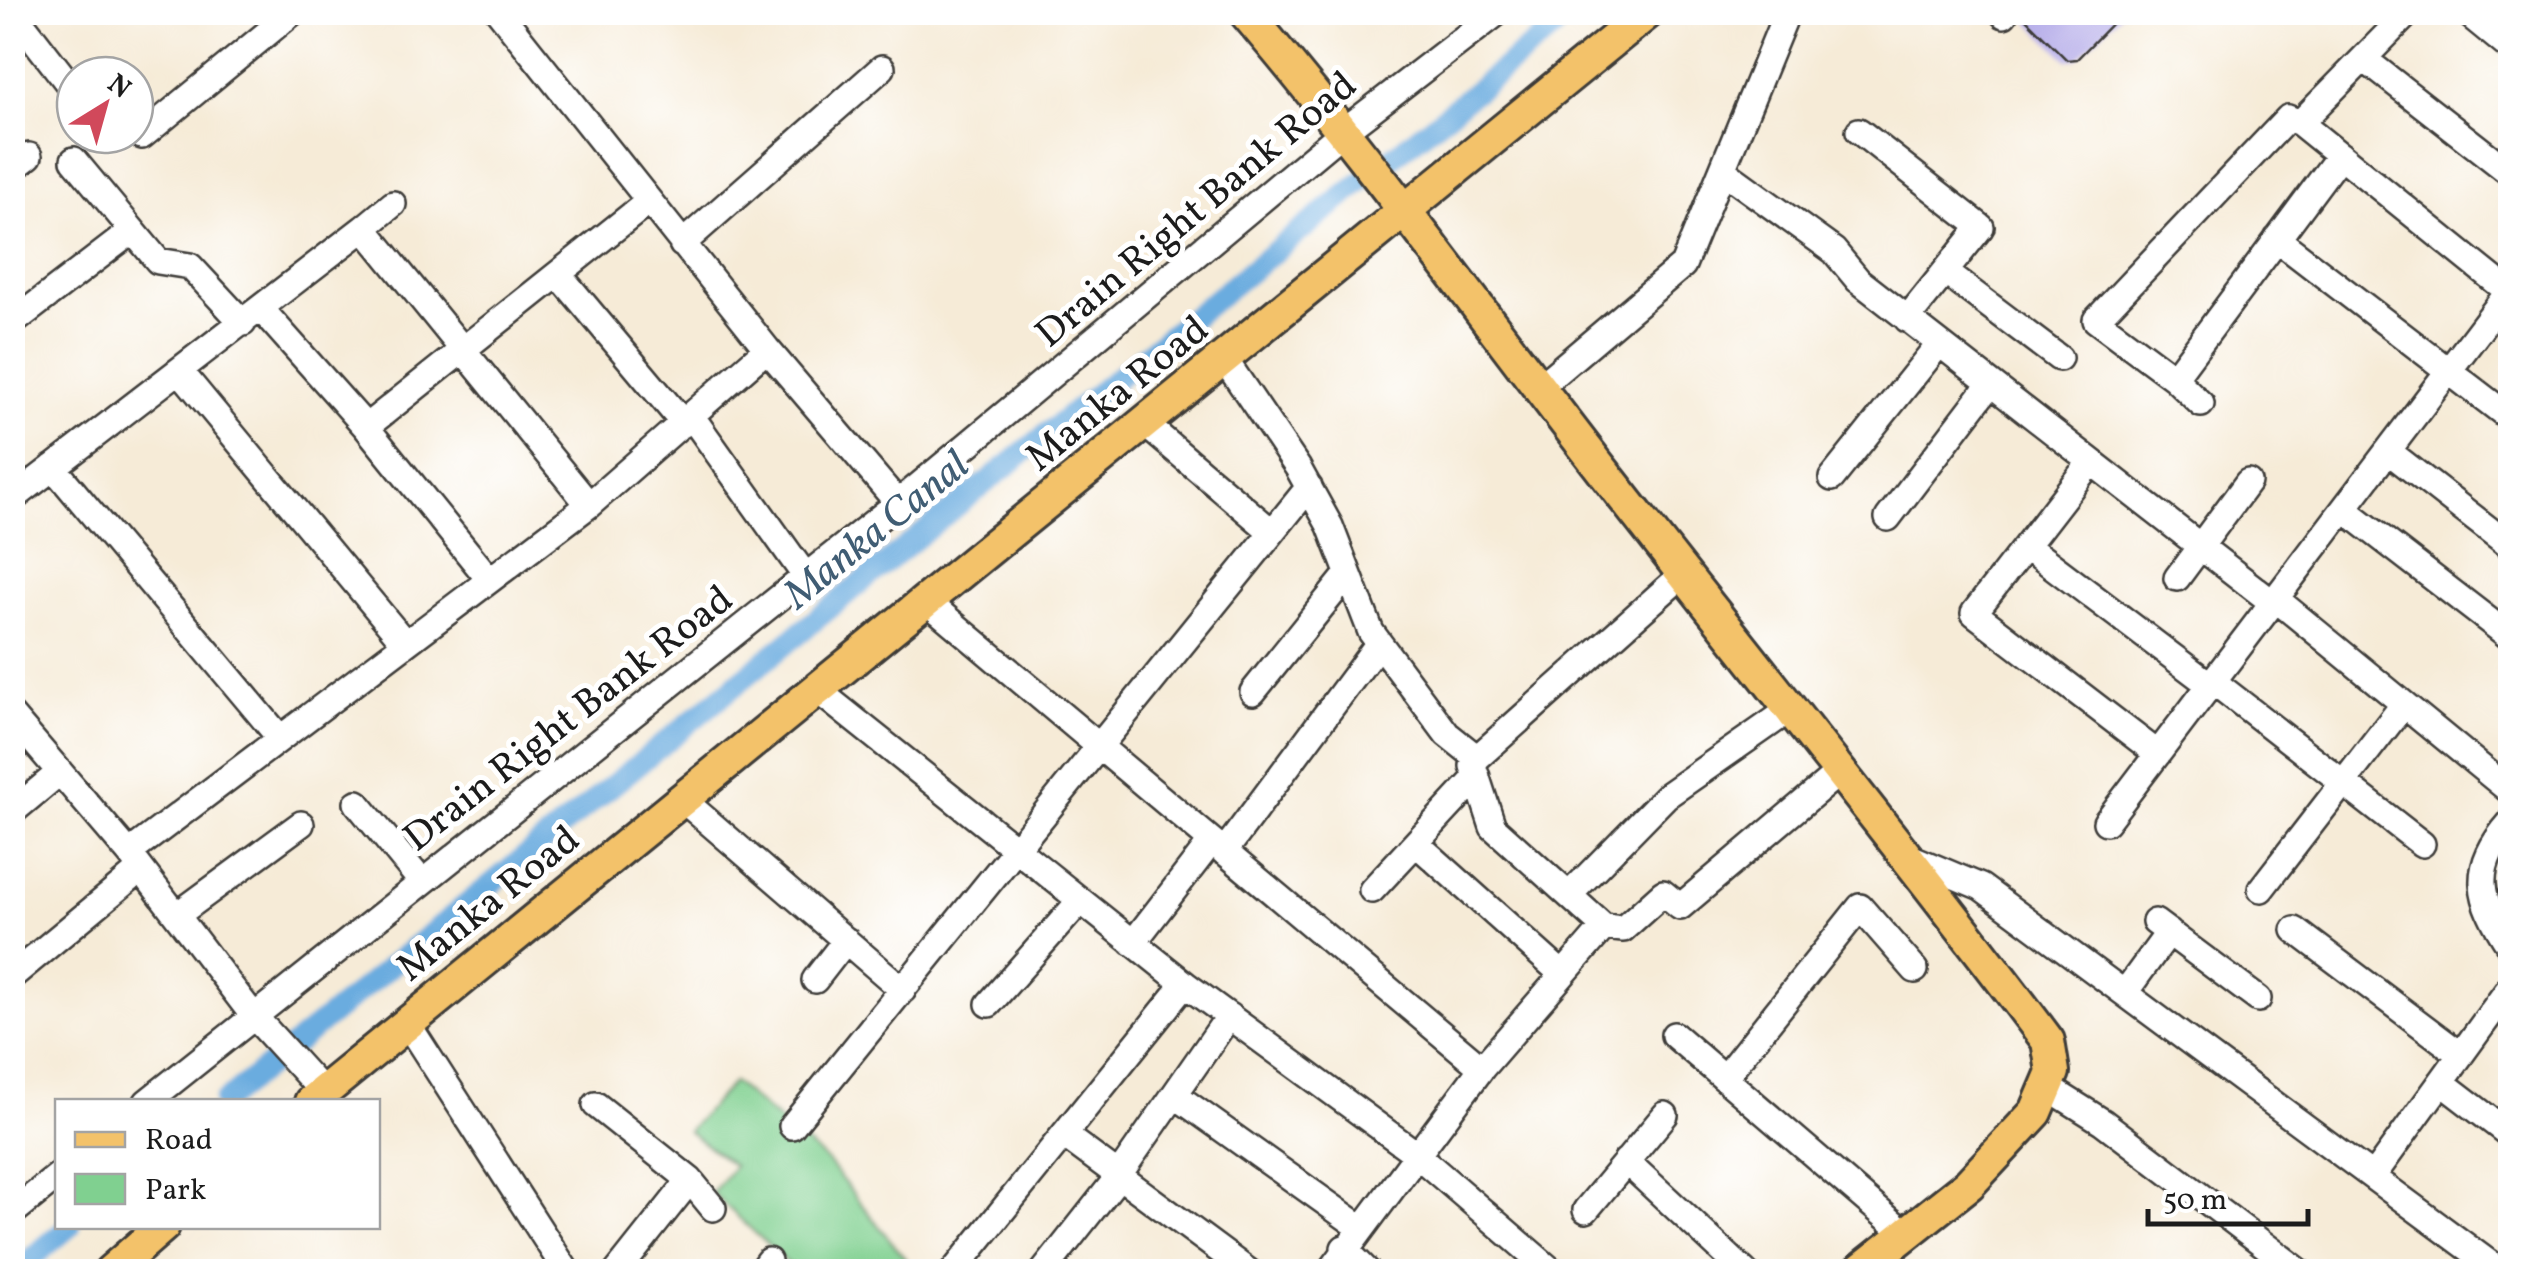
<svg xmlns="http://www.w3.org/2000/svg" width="2523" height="1284" viewBox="0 0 2523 1284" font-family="Vollkorn,serif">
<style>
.green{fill:#80d090;stroke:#4e7656;stroke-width:2.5}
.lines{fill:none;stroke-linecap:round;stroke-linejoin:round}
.canal{stroke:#6bacdf;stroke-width:22}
.building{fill:#b9b1ea}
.minor-casing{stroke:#3d3b38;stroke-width:30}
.major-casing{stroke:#3d3b38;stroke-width:38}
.minor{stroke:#fff;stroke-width:25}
.major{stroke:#f3c26a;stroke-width:32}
.labels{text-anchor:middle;stroke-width:10;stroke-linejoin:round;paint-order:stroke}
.street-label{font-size:40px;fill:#1c1c1c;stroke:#fff}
.water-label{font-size:42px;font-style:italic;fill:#405d74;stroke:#fff}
</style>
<rect width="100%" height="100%" fill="#fff"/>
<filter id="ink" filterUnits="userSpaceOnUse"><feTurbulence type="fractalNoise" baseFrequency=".01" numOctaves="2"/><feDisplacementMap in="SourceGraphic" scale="20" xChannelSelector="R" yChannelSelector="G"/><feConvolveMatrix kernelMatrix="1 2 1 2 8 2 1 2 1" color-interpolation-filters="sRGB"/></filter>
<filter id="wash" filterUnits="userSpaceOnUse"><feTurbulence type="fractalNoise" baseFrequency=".0048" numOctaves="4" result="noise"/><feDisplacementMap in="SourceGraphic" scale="40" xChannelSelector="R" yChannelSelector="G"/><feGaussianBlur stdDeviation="2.25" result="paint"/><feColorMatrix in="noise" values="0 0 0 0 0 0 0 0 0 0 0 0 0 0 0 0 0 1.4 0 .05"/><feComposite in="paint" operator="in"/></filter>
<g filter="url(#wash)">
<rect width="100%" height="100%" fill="#f6ebd7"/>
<path class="green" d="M733,1082L826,1160L915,1271H796L712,1193L734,1166L688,1131Z"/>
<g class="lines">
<path class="canal" d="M224,1102L868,577L1574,12
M15,1272L70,1226"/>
</g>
<g id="blocks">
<path class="building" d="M2019,12H2123L2077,59L2067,60Z"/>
</g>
</g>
<g filter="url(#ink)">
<use href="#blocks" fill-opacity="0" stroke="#3d3b38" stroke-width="2.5"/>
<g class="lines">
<g class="minor-casing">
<path id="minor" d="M13,12L75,92
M499,12L767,349L898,503
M2001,12L2004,15
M2466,12L2510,48
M2364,59L2510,173
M2300,123L2409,12
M1859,131L1981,227L1907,319
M142,136L293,12
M74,160L158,261L190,266L243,323
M12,169L29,156
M1722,170L1834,251L1858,280L2273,603
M364,228L393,204
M2277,239L2510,418
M682,244L882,68
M1945,272L2059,358
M560,276L684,424
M261,309L366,427L489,579
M12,323L132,231
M1225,360L1298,468L1330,526L1371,632L1447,734L1477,758
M180,371L405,643
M2174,378L2340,155
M1538,388L1683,265L1787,12
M2201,404L2174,378L2096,320L2288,118L2300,123L2509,292
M692,417L806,577
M1145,424L1272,532
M366,427L648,202
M2388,451L2510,546
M2090,463L1974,613L2158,754
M53,467L280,738
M1832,478L1939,344
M12,499L364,228L589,505
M2344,509L2510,637
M1888,518L1990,384
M2026,546L2210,685
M1683,574L1477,758L1473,766L1493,827L1604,927L1623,929L1663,893L1680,907L1842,770
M2177,578L2248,482
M2276,599L2510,791
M925,600L1482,1068
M2214,682L2422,844
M816,689L1185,984L1415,1153L1553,1272
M1253,692L1348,574
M12,716L129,853L252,1014L323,1092
M682,799L903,990
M357,803L421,881
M12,812L60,772
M2106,822L2510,290
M2510,823C2470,868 2478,899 2510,947
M1417,844L1561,973
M1224,852L1379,643
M129,853L589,505L767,349
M1910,857L1981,887L2501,1272
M2261,889L2404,704
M1372,890L1477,777
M1570,894L1666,796L1792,708
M177,915L301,824
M2155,922L2258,999
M2295,930L2461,1055
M1133,943L1211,842
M12,976L141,869
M815,980L846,940
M2126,991L2169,932
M989,1004L1080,901
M407,1023L567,1272
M1674,1035L1906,1234
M1724,1078L1860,907L1915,970
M2441,1082L2510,1135
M2049,1088L2103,1122L2300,1272
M1175,1095L1360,1227
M147,1102L898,503L1345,130L1498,12
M596,1105L690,1180L713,1208
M792,1126L1309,487
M1064,1135L1249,1272
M1626,1161L1745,1272
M2373,1176L2510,987
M1586,1210L1665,1115
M12,1213L58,1176
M1344,1248L1368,1272
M1882,1253L1899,1272
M617,1272L690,1180
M760,1272L768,1261
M953,1272L1185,984
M1043,1272L1111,1186L1229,1016
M1330,1272L1482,1068L1604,927"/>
</g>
<g class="major-casing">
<path id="major" d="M1245,12C1373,162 1486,321 1607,476C1754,665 1905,850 2048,1041L2053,1072L2036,1112L1969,1184L1858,1272
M311,1102L1648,12
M110,1272L163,1226"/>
</g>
<use href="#minor" class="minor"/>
<use href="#major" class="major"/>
</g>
</g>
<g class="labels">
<g class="street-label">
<text transform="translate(1195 208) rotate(-40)" y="14">Drain Right Bank Road</text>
<text transform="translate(1116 392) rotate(-39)" y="14">Manka Road</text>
<text transform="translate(567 717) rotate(-38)" y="14">Drain Right Bank Road</text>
<text transform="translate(487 902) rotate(-39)" y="14">Manka Road</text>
</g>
<g class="water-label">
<text transform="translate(875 528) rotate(-39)" y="15">Manka Canal</text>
</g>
</g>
<rect width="2523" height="1284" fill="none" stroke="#fff" stroke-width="50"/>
<rect x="55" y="1099" width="325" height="130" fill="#ffffff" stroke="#a4a4a4" stroke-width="2.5"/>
<rect x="75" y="1132" width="50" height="15" fill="#f3c26a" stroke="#a4a4a4" stroke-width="2.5"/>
<text x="145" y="1149" font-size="30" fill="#1c1c1c">Road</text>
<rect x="75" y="1174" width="50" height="30" fill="#80d090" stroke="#a4a4a4" stroke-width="2.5"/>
<text x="145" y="1199" font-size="30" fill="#1c1c1c">Park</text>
<g transform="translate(105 105) rotate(37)"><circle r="48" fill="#ffffff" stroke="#a4a4a4" stroke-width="2.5"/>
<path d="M0-8L18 38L0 25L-18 38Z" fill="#d1495b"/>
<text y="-15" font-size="28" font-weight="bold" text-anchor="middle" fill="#1c1c1c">N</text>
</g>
<path d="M2148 1209v15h160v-15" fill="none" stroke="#1c1c1c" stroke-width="5"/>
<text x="2163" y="1209" font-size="30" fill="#1c1c1c" stroke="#ffffff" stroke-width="8" paint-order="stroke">50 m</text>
</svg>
